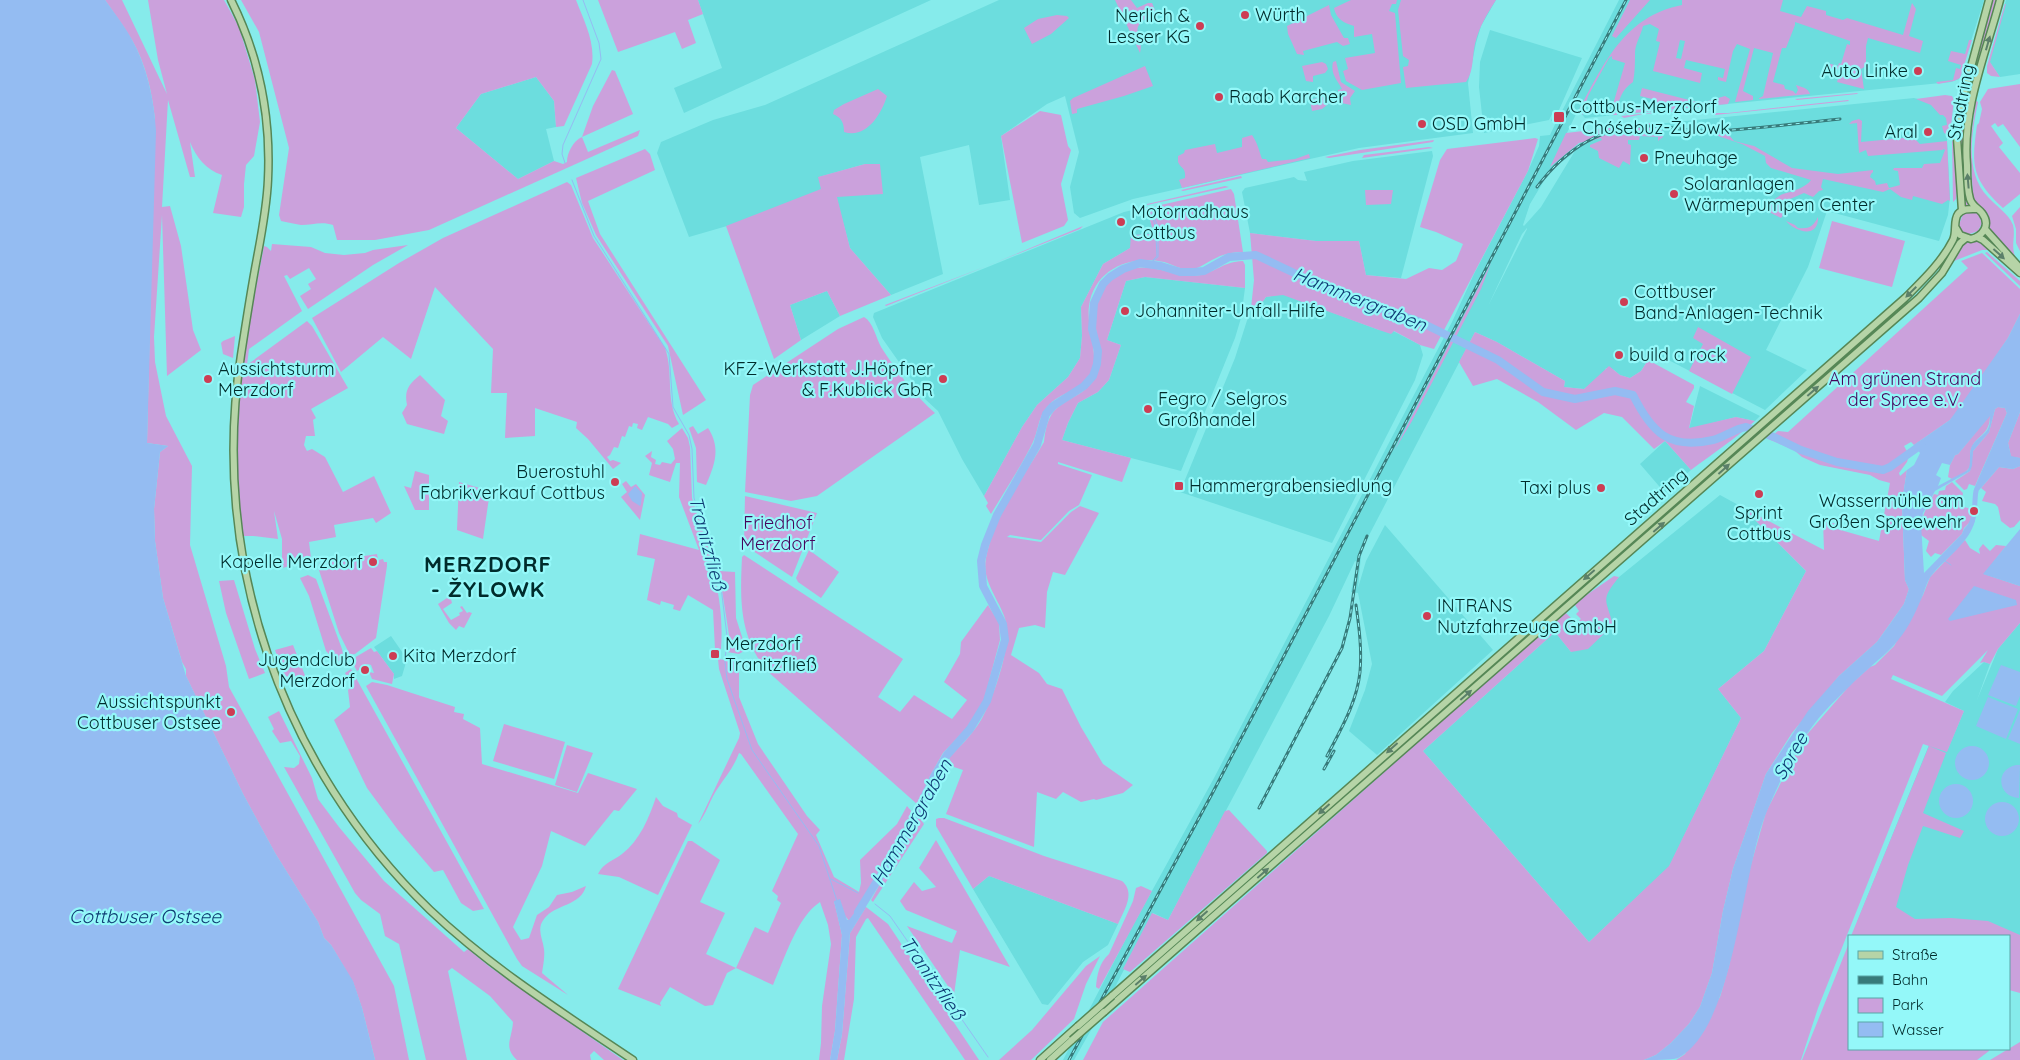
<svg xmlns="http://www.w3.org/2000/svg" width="2020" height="1060" viewBox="0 0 2020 1060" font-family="Quicksand,sans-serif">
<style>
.built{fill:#6cddde;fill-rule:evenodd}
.green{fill:#cba1dc;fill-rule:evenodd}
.water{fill:#94bcf2;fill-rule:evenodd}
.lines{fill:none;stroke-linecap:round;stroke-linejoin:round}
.stream{stroke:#94bcf2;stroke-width:1}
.canal{stroke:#94bcf2;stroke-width:5}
.river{stroke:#94bcf2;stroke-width:8}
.major-casing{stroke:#568756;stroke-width:9}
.major{stroke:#b6d4a7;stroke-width:6}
.rail-casing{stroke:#377a7a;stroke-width:3}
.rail{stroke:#94f8f9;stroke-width:1;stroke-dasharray:4;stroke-linecap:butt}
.major-bridge-casing{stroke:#568756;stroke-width:9;stroke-linecap:butt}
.major-bridge{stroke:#b6d4a7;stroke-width:6}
.oneway{fill:#5b806a}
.poi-dot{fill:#cd3d54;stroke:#94f8f9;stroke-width:2}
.labels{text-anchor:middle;stroke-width:4.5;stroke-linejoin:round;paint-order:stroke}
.poi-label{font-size:18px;fill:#002c2c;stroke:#94f8f9;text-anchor:start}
.street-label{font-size:18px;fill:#002c2c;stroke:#94f8f9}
.park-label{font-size:18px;fill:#47045c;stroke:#94f8f9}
.water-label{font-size:19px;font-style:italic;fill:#0f3c74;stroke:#94f8f9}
.district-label{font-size:22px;font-weight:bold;letter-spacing:1px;fill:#002c2c;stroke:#94f8f9}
</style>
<rect width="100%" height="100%" fill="#86ebeb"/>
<path class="built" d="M698,0H931L684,113L674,88L722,68Z
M999,0H1496L1481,26L1476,43L1468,83L1473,133L1359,148L1133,199L1080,218L1074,213L1070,187L1079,152L1065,96L1047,104L1001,136L1010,200L979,205L969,145L920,157L943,274L891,295L850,248L836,196L875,165L865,164L819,177L823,198L689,237L657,153L661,142L713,120L765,105Z
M1619,0H1984L1959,79L1951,82L1585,118L1578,110L1551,166L1579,143L1571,155L1554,167L1545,179L1530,204L1523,225L1524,226L1541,207L1587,131L1914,98L1930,102L1948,117L1947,141L1950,197L1948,215L1939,241L1827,211L1808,267L1766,350L1807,370L1765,410L1653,352L1641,371L1630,378L1620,375L1614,370L1606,368L1603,374L1584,389L1564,387L1565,381L1497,342L1475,332L1366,541L1361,556L1358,588L1366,561L1385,525L1493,650L1377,755L1349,731L1365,690L1372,664L1358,593L1351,592L1357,562L1355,561L1329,616L1168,920L1153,913L1111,995L1074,1060H1063L1131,929L1214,778L1452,322L1474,274L1528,171L1539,146L1540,136L1550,135L1557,120L1551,121L1555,111L1561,113ZM1527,228V229L1488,306L1522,234Z
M2006,0H2020V74L2000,77L1989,61Z
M1490,30L1582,58L1559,110H1554L1549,120L1484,133L1479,87L1480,62Z
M536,77L554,101L556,127L546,129L554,161L518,179L456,128L481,94Z
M1432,151L1433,156L1401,278L1366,275L1359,241H1316L1250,233L1242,192L1245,188L1294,177L1298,180L1307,181L1304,172L1353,161Z
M1146,207L1154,234L1103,264L1081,307L1082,336L1080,358L1068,377L1037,405L1022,427L984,496L962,459L938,411L925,399L882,338L873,317L874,313L1124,212Z
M1145,277L1245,288L1241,318L1235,338L1181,471L1062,440L1068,423L1078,403L1098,392L1109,380L1121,345L1107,340L1126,281Z
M827,291L840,316L801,340L790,305Z
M1282,294L1379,330L1393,331L1420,345L1423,355L1415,380L1332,543L1180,492L1235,358L1251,308L1257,310L1266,297Z
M1700,386L1760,416L1755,421L1736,417L1689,429Z
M1665,441L1691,470L1665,493L1640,464Z
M1720,495L1742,507L1806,571L1764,651L1718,689L1741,718L1669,867L1589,942L1423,751L1555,632L1571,652L1591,604L1619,577Z
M2020,623V988L2009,936H1892L1857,922L1929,745L1947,751L1964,711L1945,702L1953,691L1984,662L1990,664L1977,700L1998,649Z
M391,636L407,659L402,676L394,679V674L374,647Z
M989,876L1118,924L1108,945L1083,962L1048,1005L1042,1004L973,889Z"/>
<path class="green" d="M105,0H122L167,94L158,60L148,0H224L239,27L255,80L260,122L254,156L246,165L244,184V207L241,217L213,213L222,175C206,170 196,157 190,142L195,177H190L168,100L162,207L170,206L181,246L193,330L201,350L167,376L162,215L154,337L155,362L166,416L192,466L190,545L226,666L229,687L394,986L409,1060H375L362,1008L353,982L331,945L324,938L318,922L275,853L243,794L186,676V669L182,662L163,598L155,541L154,509L160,452L168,446L147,443L155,119C152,92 146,64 132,40C124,26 114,13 105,0Z
M241,0H576C584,21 595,41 592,64L564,126L556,127L554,101L536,77L481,94L456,128L518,179L554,161L563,164L567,162C567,153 573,141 582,137L593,106L612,70L615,71L633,114L582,137L588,152L640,130L638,136L429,230L375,240H337L333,225C322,221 312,225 301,225C294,224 287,222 281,221L279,215L289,148L259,32Z
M598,0H698L703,14L688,20L696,43L682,49L675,32L618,52Z
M1115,0H1131L1137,8L1148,3H1152L1155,10L1154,13C1124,31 1145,31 1140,53Z
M1351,0H1397L1396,4H1392L1389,11L1395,13L1401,83L1362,90L1346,81L1343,71L1348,69L1345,58L1375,53L1372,34L1354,37V26C1344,23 1336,19 1334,8Z
M1401,0H1496C1487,14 1479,27 1475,44C1472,57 1474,71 1466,82L1406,88L1403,67L1408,66L1409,60L1403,56L1398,10Z
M1630,0H1650L1616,38L1612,36Z
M1682,0H1783L1780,11L1801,17L1807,6L1826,11V15L1843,20L1847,18L1903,35L1912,3L1916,9L1909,36L1923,41L1920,53L1868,38L1866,46V66L1861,69L1864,89L1837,82L1841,70L1837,69L1836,72L1829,70L1828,74L1824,72L1827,63L1838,66L1839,63L1841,64L1847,44L1850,45V41L1795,22V25L1786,48H1782L1773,82L1784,85L1785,89L1793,91L1796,94L1798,90L1796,85C1802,87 1808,88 1810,94L1758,99L1763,96L1773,53L1754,48L1743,91L1753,96V100L1735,102L1750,49L1737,44L1733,51L1726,82L1718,80V77L1723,78L1725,69L1686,60L1684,68L1702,73L1700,83L1653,71L1660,42L1656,41L1659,29L1650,24L1643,26C1641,35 1635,44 1635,53C1635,63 1635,72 1633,82C1622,89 1617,102 1617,115H1611L1612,108L1625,63L1612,59V56L1609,58L1588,96L1583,115L1579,110C1604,63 1625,16 1682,5ZM1680,40L1685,41L1681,59L1676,58Z
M1992,0H1998L1978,70L1974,69Z
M2005,4H2006L1990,62L2000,77L1991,76L1987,73V66Z
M1329,5L1331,15L1344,38H1348L1350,44L1343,46L1337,42L1303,51L1304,55L1297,54L1288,34L1287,26Z
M1057,15L1067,16L1069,18L1051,34L1032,44L1024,28L1038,19Z
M1969,40H1972L1960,78L1954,81L1938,84L1936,82L1953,80L1956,68L1960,69L1961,65L1948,61L1951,51L1965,54Z
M1336,61L1341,82L1355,91L1350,98L1351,105L1332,101L1322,109L1312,111L1310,100L1338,93V90L1342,89C1338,81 1330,74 1333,62Z
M1322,62L1326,64L1328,69L1325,73L1313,76V82L1306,81L1302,66Z
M1145,66L1153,86L1124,96L1077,109V113L1072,114L1070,101L1073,98Z
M2020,84V147L2003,124L1998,127L1995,123L1991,126L2003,143L1999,147L2020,173V194L2003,208C1972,179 1971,166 1977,125L1979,123L1982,109L1980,102L1988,89Z
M1642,88L1701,103L1725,96L1730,99L1728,104L1624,114L1628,103L1650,108L1652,99L1640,96Z
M878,89L887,96C881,115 866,139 844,132C844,123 842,118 833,114L834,110L844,104Z
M1858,93L1857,94L1797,100L1795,99Z
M1945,95L1952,96L1954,100L1950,134H1946L1944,133L1942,126L1947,125L1946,118L1943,115H1940L1931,105L1916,99Z
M1848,100L1849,101L1715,115V113H1728Z
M1965,100L1968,101C1961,135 1965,167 1967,202L1969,207L1965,208C1963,168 1957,140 1965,100Z
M1976,101L1978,102C1972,132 1964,172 1988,197C1995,205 2009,214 2013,225C2016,237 2010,245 2016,259L1990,232L1988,214L1974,202L1973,196L1970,145Z
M1686,109V111L1643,114L1624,118L1621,116Z
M1040,111L1061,115L1068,146L1071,150L1061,184L1068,220L1064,226L1022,243L1001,136Z
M1859,119L1862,121L1861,142L1913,137L1920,144L1947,141L1950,201L1948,200L1942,204L1913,196L1912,200L1901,197L1890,189L1883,192L1823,179L1821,187L1823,190L1819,191L1813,197L1804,193L1783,202C1780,208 1785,215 1781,218L1763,209C1769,205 1777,196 1783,194C1791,192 1807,187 1811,180L1771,168L1766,163L1765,156L1742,144L1712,134L1713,130L1728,129V134L1734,141L1754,146L1792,168L1838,174L1873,170V172L1871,174L1870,177L1875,181L1876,185L1887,183L1889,188L1900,185L1898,171L1893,170L1894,168H1922L1924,164L1940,163L1945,150L1944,149L1942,150L1868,156L1866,150L1859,153L1857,123L1849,124L1852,121Z
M1661,122L1663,137L1658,141V137L1640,136L1639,140H1628V144L1631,145L1630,165L1623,161L1619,168L1599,158L1598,151L1590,147V145L1602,140L1601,138L1579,143L1550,167L1566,133Z
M1252,135C1257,142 1259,150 1262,159H1266L1268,162L1295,159L1309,154L1310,158L1182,188L1179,180L1185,178C1186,167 1181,169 1178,162V156L1184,153L1185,150L1215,144L1217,153L1242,147V138Z
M1535,138L1538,139L1528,171L1434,349L1420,345L1394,331L1391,334L1379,330L1283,295L1266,297L1257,310L1251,308L1254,280L1250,233L1316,241H1359L1366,275L1406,279L1429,268L1442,270L1456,261L1463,244L1436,232L1420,227L1440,160L1447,149Z
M1434,140L1433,142L1329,158L1325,157L1360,150Z
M1952,141L1954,142L1957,187L1956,199L1953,202Z
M1429,147L1433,148L1362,158L1364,155Z
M645,149L650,154L655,170L588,201L600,234L706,400L683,415L668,346L596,235L582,203L576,178Z
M865,164H880L883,194L837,197L850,248L891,295L840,316L827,291L790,305L801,340L774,359L726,226L821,189L818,177Z
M1241,176L1242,178L1183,191L1181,190Z
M567,182L571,185L593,238L665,348C674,373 665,400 679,424L672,428L668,424L648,417L642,430L637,428L638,424L633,423L632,427L629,426L625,437L622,436L618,448L614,447L610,455L607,457L610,461L613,460L621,463L613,469L588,439L576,428L577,422L535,408V436L505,438L507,393H491L493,349L435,287L411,359L383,337L341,372L312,318L399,263L443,238Z
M1225,186L1229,187L1147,205V204Z
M1231,189L1234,194L1243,252C1232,252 1223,254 1214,259C1207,262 1200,268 1193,269C1183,271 1174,265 1164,262C1131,254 1094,269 1089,306C1086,328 1100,354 1091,373C1083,391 1055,393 1045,410C1038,419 1038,432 1033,442C1021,467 1005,490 991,514L986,506L988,503L984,496L1022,427L1037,405L1068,377L1080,358L1082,336L1081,307L1103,264L1130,248L1131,235L1154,234L1146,207H1152Z
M1365,190H1393L1391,204L1366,205Z
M2020,207V251L2016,243V229L2012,216Z
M1964,212L1978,213L1982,223L1978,231L1964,236L1958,227Z
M1818,217C1819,239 1795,232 1786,221L1795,225L1798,228C1809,229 1813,227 1818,217Z
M1832,221L1905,241L1892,287L1819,268Z
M1083,226L1080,229L886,306L885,305L992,264Z
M1980,241L1991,250H1982L1954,261L1965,243Z
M272,244L311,247L325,253L344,255L365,253L373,250L408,245L373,265L308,309L300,296L311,289L308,284L316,279L309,268L290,279L287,275L284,276L302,311L249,349L247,365L307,321L312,326L348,388L311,409L316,418L313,420L315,436H306L304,445L307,451L312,449L325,457L343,492L374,476L391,513L376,523L373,518L334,525L336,537L309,542L311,558L308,562L282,568V539L274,511L278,539L253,536H242C236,483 235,429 241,375C246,332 256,289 264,246L267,247L271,251Z
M1987,252L2020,281V286L1985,253Z
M1982,253L2020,289V314L2008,338L1962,406L1950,420L1914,445L1911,442L1904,446L1909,455L1907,462L1899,473L1900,476L1907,470L1902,502L1905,580L1909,589L1904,604L1877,642L1839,676L1792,733L1766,774L1733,869L1723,911L1712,973L1700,1007L1689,1024L1671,1043L1656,1055L1644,1060H1083L1103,1022L1550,625L1566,613L1576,623L1581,619L1576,614L1579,611L1575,605L1585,596L1614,576L1619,577C1600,601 1606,598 1613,625L1588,649L1571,652L1555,632L1423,751L1589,942L1669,866L1741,718L1718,689L1764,651L1806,571L1742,507L1824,550L1823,521L1838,524L1837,529L1879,541L1890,483L1879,480L1870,475L1820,465L1802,457L1794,450L1768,439L1778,431L1788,432L1968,268L1961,261Z
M1243,261L1245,265V288L1145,277L1126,281L1107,340L1121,345L1109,380L1098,392L1078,403L1068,423L1062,440L1131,458L1122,482L1058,462V464L1092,475L1079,505L1069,511L1041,540L1010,535L1007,537L1041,542L1071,512L1080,506L1099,513L1065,575L1053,572L1047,592L1045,628L1035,625L1019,628L1011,655L1039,673L1047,684L1062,689L1081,727L1103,764L1133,785L1123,793L1096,800L1094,799L1081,802L1063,792L1056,799L1037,792L1034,847L946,814L963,770L954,767L949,758C960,746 972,735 981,720C993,700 1012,645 1006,622C1001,601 981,582 986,558C994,516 1023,478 1044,442C1045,431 1048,415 1057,408C1070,397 1088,393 1095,377C1107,353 1094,338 1095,314C1096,301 1100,290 1110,281C1138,256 1159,273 1189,275C1193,275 1197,276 1201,275C1217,271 1223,262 1243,261Z
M1491,263L1481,289L1412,421L1394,451Z
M864,317C873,322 876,338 881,347C896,370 914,395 935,413L817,496L791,501L745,492L750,395L753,385L838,329Z
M1698,327L1751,357L1732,394L1689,371L1703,344L1693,338Z
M1475,332L1497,342L1565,381L1564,387L1584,389L1609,366L1620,375L1630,378L1641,371L1648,360L1694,385V388L1686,402L1694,406L1689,428L1736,417L1755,421C1735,439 1712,454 1691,470L1665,441L1654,449L1622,417L1604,413L1576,430L1538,402L1497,379L1473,386L1459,362Z
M235,336L233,358L223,354L221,343L223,341Z
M420,375L445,400L441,416L448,421L444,434L407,424L402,413L407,405C404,390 409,384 420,375Z
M1998,407L2005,408L2007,413L1975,486L1969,484L1967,489L1964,490L1955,481L1970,471L1973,451L1989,432L1995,409Z
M2020,412V458L2011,457L2008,443Z
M1990,415C1990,436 1977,434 1971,449C1969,455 1972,463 1969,468C1966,473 1957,476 1952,479L1948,477L1950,465L1955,455L1958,454Z
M693,426L698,434L708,428C721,448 715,464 706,485L697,482L696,448L689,428Z
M682,428L688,438L690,447L692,498L714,566L711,567C720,591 723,623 721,649H715L713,610L688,595L680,611L673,609L674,605L661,601L660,605L647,600L655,559L637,555L640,534L699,550L679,497L680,463H676L670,482L649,475L652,463L645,456L652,451L651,457L656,460L655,464L660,465L662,462L671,464L675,459L673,449L667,441Z
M2020,466V520L2014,527L2010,528L2001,521L1998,507L1995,504L1982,501L1986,492L1981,488L1999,467L2013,469Z
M415,471L429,475V510H415L404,486L411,488Z
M626,481L631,487L636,484L645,495L640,520L621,497L627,492L622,484Z
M459,482L490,491L483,539L457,530Z
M1952,482L1963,493L1961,503L1964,507L1972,509L1973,519L1964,528L1962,534L1941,555L1935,553L1931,557L1926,551L1929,541L1921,535C1920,516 1926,510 1934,494L1938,495L1939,491L1945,490L1946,486Z
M745,496L817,513L792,577L744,545Z
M1965,540L1970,548L1980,554L1979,549L1983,544L1990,551L1996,545L2006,546L1984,574L2020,586V623L1998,649L1990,664L1984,662L1980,663L1988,650L1942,696L1893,675L1891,679L1964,711L1947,752L1923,744L1818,1008L1801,1060H1676L1685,1054L1720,997L1729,966L1748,875L1766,812L1803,739L1850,685L1870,667L1875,665L1894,646L1923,595L1930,577Z
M809,550L839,572L821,598L798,582L796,578Z
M377,554L378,560H369L370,564L376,563L379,560L383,559L384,562H387V566L376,638L355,654L350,655L339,633L318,567L320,563Z
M744,555L903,659L878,697L900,712L914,695L952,719L967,700L944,682L960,654L961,642L988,605L999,623L1000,640L984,700L966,729L943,753L930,776L917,804L766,670C739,634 740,600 742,557Z
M719,571L735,572L736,618L745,646L744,651L739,654L727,652L729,635Z
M308,575L316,579L342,649L344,659L337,662L326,651L309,596L300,578Z
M234,580L255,649L265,673L249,679L226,613L219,581Z
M450,596L452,603L443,609L451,620L460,615L459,613L463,611L460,607L462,606L467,613L469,612L472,613L464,628L459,626L456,630L449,623L438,604Z
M293,645L306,678L299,681L283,675L275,650Z
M371,648L374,652L377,651L394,674L392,684L372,679L369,672L374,673L371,665L368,664L357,671L352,662L354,658Z
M718,659L739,662V697L758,744L807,816L820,830L816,835L834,877L859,892L861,883L860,860L897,824L907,806L913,813L868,894L849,921L834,901L842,935L835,1031L830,1060H819L821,1043L822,1006L831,944L828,925L820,902C797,917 784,960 773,985L736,968L727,973L713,1005L705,1006L670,987L660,1003L661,1006L618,989L688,841H692L720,860L700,902L725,913L706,954L736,968L755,927L768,933L781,903L777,900L778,896L772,891L798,834L741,754L739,753C734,767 726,776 718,788C710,799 707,813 698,824L739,738L740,733L719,669Z
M351,669L484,909L473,911L461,903L443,870L434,872L398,830L367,788L334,720L350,707L348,690L352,686L345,673Z
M372,682L387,685L455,707L454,712L464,714L463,719L480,728L482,764L578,793L588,773L637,789L619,811L614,810L585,846L551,831L542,866L513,927L521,940L529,938L537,915L549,907L557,895L572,892L586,886C581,906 555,904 544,919C536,929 543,939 544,949C545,957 543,966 542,973L568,995L522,966L517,959L366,686Z
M279,711L312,778L318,799L339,827L384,881L464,952L468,949L490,967L623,1060H604L594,1051L590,1055L591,1060H517C503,1047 512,1039 513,1022L490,996L452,968L448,971L467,1060H426L399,944L385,936L380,914L361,900L355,893L284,767L294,768L299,764L300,756L291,741L280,743L272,731L274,729L268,717Z
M504,724L565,742L554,779L493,761Z
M567,745L593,753L577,792L555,785Z
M1929,746L1946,753L1923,813L1964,831L1960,838L1923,826L1908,865L1896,907L1915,919L1951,918L1988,921L2020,935V993L2009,990V936H1851Z
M656,797L663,806L677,813L678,817L692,825L658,895L619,877L598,874C603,863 613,861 622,854C640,840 649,818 656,797Z
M1229,810L1267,851V853L1130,972L1123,969L1152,913L1168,920L1225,811Z
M918,816L924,824L873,902L871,900Z
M939,818H944L1044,856L1122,881C1136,893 1124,910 1118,924L989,876L973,889L936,826V819Z
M936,840L1010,967L960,950L954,995L907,926L952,943L957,931L906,910L900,901L914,882L922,891L936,887L919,868Z
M1141,886L1152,891L1099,989L1096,987C1097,975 1099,963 1109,954L1133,901L1136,888Z
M866,907L888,924L979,1060H965L868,918L866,919L856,937L854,999L844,1060H837L842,1034L850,933Z
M1849,943V1049H1988L1989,1051L1977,1060H1802Z
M1100,956L1086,984L1074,1019L1031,1060H999L1032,1030L1086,966Z
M2020,1042V1060H1990Z"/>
<path class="water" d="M0,0H105C114,13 124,25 131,38C147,66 154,100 156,131L147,443L168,446L160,452L154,509L155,541L163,598L186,676L243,794L275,853L318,922L324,938L331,945L353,981L362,1008L375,1060H0Z
M2020,314V412L2008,443L2011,456L2020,458V466L2013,469L1999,467L1974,496V489L2007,413L2005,408L1998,407L1995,409L1989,432L1973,451L1972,466L1970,471L1935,491L1923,513L1921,524L1924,573L1962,534L1964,529L1973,519L1975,520C1970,543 1945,558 1931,576C1927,581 1925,590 1922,597C1915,614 1907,631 1894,645C1880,660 1864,671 1850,686C1833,702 1815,720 1803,740C1789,762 1777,787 1767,811C1741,871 1736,1027 1678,1058C1670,1060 1654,1060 1644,1060L1656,1055L1671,1043L1689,1024L1700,1007L1712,973L1723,911L1733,869L1766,774L1808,711L1839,676L1877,642L1890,624L1904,604L1909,589L1905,580L1902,502L1907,470L1914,465L1920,453L1917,449L1915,451L1913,448L1914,445L1950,420L2008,338ZM1990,416C1991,435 1980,434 1972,446C1968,454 1972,462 1968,470L1938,486L1941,478L1936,475L1942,463L1950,465L1955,455L1958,454Z
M635,486L642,493L641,504L640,506L632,501L628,494Z
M2020,529V586L1983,574Z
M1974,586L2016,600L2017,605L1950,621L1948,619Z
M2001,665L2020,672V696L2016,706L1988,695Z
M1988,697L2018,709L2006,739L1976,726Z
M2020,710V744L2008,739Z
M1955 763a17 17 0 1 1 34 0a17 17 0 1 1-34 0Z
M2016,765H2020L2019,798C1998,797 1994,770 2016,765Z
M1939 801a17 17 0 1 1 34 0a17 17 0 1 1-34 0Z
M1985 819a17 17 0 1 1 34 0a17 17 0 1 1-34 0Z
M840,899L847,920H849L861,904L866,907L850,933L842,1034L837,1060H830L835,1031L842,935L834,901Z"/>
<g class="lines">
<path class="stream" d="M565,163L562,154L563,145L601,59L599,43L583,0
M572,180L594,236L669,354L673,407L689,435L692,449L694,498L720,579L727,636L725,662L727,679L752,750L819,846L837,901
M1152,213L1156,232
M1154,216L1158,228
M1153,260L1157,256L1156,237
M1149,264L1158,257V232
M1945,561L1951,565
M831,879L858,893
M875,904L890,916L988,1057"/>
<path class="canal" d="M1971,524C1976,515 1974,501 1976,491"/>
<path class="river" d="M858,912L909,829L934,777L947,755L970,729L987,701L1005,640L1003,624L983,586L981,561L985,545L997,515L1037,445L1046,414L1053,406L1084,386L1093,376L1097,364L1098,351L1092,329L1094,303L1103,284L1110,277L1123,269L1140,263L1161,266L1180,272H1194L1204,271L1229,257L1256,255L1341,295L1418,321L1498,360L1543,392L1575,399L1615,391L1633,395C1652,433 1669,450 1713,440C1725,437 1734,429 1746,427L1774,437L1801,450L1837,462L1883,470L1890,467L1921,445"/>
<g class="major-casing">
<path id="major" d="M231,0C259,56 271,116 268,179C267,205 262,232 257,258C251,290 246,322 241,355C209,559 282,767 430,910C491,968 563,1013 633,1060
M1962,211L1957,138L1960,108L1989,0
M1956,228L1960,235L1971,239C1983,236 1991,225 1982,213C1978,208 1972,206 1970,199C1967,189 1967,176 1967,165C1962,109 1986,53 2000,0
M1985,229L2020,268
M1977,237L1983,240L2020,273
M1112,996L1905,298C1922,281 1942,262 1953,240C1957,232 1953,221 1958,214C1963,208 1970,209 1977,209
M1104,1012L1919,298L1942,273L1960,243L1966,238
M1040,1060L1078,1026
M1050,1060L1072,1040"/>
</g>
<use href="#major" class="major"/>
<g class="rail-casing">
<path id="rail" d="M1537,187C1566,148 1603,124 1654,126C1674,127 1694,133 1715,131C1757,129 1799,123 1840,119
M1327,756C1341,729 1357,702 1360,672C1362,649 1359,627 1356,605
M1324,769L1334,751
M1259,808L1342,648L1350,618L1359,556L1367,536
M1069,1060L1213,792L1626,0"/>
</g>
<use href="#rail" class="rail"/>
<g class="major-bridge-casing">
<path id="major-bridge" d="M1078,1026L1112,996
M1072,1040L1104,1012"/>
</g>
<use href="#major-bridge" class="major-bridge"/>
</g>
<defs><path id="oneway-solid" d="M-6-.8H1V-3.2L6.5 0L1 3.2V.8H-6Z" transform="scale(1.25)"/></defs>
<g class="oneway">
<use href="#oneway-solid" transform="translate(1988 43) rotate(-74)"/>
<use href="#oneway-solid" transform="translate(1968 181) rotate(-95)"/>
<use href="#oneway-solid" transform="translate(1999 254) rotate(42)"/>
<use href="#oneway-solid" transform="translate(1911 292) rotate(135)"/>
<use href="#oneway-solid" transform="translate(1813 391) rotate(-41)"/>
<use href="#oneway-solid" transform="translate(1724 469) rotate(-42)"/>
<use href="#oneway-solid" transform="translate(1659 527) rotate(-41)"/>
<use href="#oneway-solid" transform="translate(1589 575) rotate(139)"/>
<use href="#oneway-solid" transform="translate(1466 695) rotate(-41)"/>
<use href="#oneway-solid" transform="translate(1392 748) rotate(138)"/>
<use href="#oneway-solid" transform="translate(1324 809) rotate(138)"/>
<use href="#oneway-solid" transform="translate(1263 873) rotate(-41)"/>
<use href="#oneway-solid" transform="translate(1202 916) rotate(138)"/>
<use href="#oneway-solid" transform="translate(1141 980) rotate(-41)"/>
</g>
<g class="poi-dot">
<circle cx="1245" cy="15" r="5"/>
<circle cx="1200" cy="26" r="5"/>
<circle cx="1918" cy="71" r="5"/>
<circle cx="1219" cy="97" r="5"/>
<rect x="1553" y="111" width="12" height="12" rx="2.5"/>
<circle cx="1422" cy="124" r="5"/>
<circle cx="1928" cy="132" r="5"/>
<circle cx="1644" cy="158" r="5"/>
<circle cx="1674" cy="194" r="5"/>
<circle cx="1121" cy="222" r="5"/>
<circle cx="1624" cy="302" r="5"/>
<circle cx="1125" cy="311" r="5"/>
<circle cx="1619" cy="355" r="5"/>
<circle cx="208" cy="379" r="5"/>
<circle cx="943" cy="379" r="5"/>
<circle cx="1148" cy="409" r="5"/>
<circle cx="615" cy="482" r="5"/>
<rect x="1174" y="481" width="10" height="10" rx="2.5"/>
<circle cx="1601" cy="488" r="5"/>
<circle cx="1759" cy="494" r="5"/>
<circle cx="1974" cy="511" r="5"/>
<circle cx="373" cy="562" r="5"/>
<circle cx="1427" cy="616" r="5"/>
<rect x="710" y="649" width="10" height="10" rx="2.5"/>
<circle cx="393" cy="656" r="5"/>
<circle cx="365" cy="670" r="5"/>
<circle cx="231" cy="712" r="5"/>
</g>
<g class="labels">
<g class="poi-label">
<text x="1255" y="21">Würth</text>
<text x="1190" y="22" text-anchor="end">Nerlich &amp;<tspan x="1190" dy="21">Lesser KG</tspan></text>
<text x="1908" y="77" text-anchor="end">Auto Linke</text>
<text x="1229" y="103">Raab Karcher</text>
<text x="1570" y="113">Cottbus-Merzdorf<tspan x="1570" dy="21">- Chóśebuz-Žylowk</tspan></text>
<text x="1432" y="130">OSD GmbH</text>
<text x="1918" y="138" text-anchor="end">Aral</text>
<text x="1654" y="164">Pneuhage</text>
<text x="1684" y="190">Solaranlagen<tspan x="1684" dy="21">Wärmepumpen Center</tspan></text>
<text x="1131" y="218">Motorradhaus<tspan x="1131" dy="21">Cottbus</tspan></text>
<text x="1634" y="298">Cottbuser<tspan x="1634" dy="21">Band-Anlagen-Technik</tspan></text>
<text x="1135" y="317">Johanniter-Unfall-Hilfe</text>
<text x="1629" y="361">build a rock</text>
<text x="218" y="375">Aussichtsturm<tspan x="218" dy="21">Merzdorf</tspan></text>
<text x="933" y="375" text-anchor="end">KFZ-Werkstatt J.Höpfner<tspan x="933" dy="21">&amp; F.Kublick GbR</tspan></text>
<text x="1158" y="405">Fegro / Selgros<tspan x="1158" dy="21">Großhandel</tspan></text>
<text x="605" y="478" text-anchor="end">Buerostuhl<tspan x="605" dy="21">Fabrikverkauf Cottbus</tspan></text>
<text x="1189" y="492">Hammergrabensiedlung</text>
<text x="1591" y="494" text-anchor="end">Taxi plus</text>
<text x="1964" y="507" text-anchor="end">Wassermühle am<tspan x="1964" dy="21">Großen Spreewehr</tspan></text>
<text x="1759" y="519" text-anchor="middle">Sprint<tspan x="1759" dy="21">Cottbus</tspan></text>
<text x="363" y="568" text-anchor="end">Kapelle Merzdorf</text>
<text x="1437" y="612">INTRANS<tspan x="1437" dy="21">Nutzfahrzeuge GmbH</tspan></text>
<text x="725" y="650">Merzdorf<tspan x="725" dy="21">Tranitzfließ</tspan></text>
<text x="403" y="662">Kita Merzdorf</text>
<text x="355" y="666" text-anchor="end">Jugendclub<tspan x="355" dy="21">Merzdorf</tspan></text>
<text x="221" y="708" text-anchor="end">Aussichtspunkt<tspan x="221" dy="21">Cottbuser Ostsee</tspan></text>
</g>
<g class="street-label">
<text transform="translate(1961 102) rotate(-79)" y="6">Stadtring</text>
<text transform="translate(1656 497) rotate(-41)" y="6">Stadtring</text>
</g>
<g class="park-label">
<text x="1905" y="385">Am grünen Strand<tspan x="1905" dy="21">der Spree e.V.</tspan></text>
<text x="778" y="529">Friedhof<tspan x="778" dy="21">Merzdorf</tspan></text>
</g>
<g class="water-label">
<text transform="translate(1360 299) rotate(22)" y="7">Hammergraben</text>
<text transform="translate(708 543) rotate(75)" y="7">Tranitzfließ</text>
<text transform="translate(1790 756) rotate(-60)" y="7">Spree</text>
<text transform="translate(911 822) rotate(-60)" y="7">Hammergraben</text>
<text x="145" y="923">Cottbuser Ostsee</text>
<text transform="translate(933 978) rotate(55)" y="7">Tranitzfließ</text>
</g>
<g class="district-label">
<text x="488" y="572">MERZDORF<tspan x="488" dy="25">- ŽYLOWK</tspan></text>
</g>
</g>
<rect x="1848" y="935" width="162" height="115" fill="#94f8f9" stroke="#59a6a7"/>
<rect x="1858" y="951" width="25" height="8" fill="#b6d4a7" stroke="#59a6a7"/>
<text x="1892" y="960" font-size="15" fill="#002c2c">Straße</text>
<rect x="1858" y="976" width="25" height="8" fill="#377a7a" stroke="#59a6a7"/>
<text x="1892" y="985" font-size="15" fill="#002c2c">Bahn</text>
<rect x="1858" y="998" width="25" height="15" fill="#cba1dc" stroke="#59a6a7"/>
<text x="1892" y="1010" font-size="15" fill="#002c2c">Park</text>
<rect x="1858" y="1022" width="25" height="15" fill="#94bcf2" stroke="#59a6a7"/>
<text x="1892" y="1035" font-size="15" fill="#002c2c">Wasser</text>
</svg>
